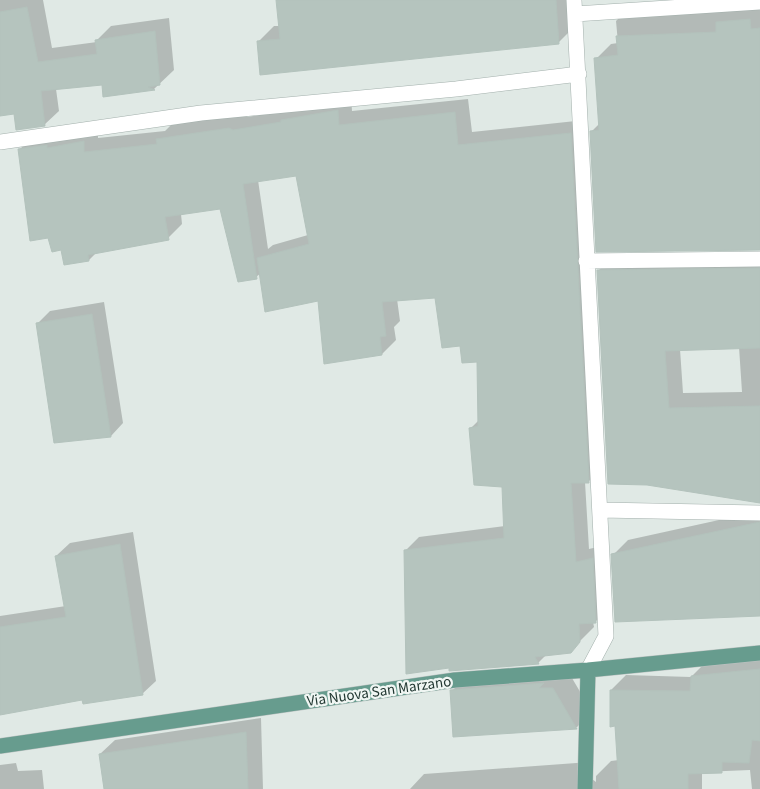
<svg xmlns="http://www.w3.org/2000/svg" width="760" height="789" viewBox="0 0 760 789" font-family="'Source Sans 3',sans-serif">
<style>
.shadow{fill:#0003;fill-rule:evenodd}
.building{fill:#b5c4be;stroke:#b3c2bc}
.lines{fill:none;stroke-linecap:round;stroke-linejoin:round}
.minor-casing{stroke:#a3b0ac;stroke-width:16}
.major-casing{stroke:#bdc3c2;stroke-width:16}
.minor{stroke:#fff;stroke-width:15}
.major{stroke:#679c8e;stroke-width:15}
.labels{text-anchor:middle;stroke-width:4.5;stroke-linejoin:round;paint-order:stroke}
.street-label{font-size:15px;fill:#223832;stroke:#f0f6f3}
</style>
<rect width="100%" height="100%" fill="#e0e9e5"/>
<path class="shadow" d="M0,0H43L52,48L97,42V40L111,26L169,18L174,70L154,89L104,95L103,84L56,89L59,111L44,125L15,112L0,114Z
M304,0H572L574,27L558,43L258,42L274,26H280Z
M760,0V248L591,132L600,123L596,59L611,44L618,43L616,21L631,6Z
M351,96L352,111L468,99L472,132L585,120L602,468L588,482H585L589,549L606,545L609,608L595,622H593L594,627L570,651L547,654L538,663L405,551L419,537L505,526L503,486L470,429L479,420L478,360L461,344L436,296L397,299L400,321L394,327L396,340L382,354L319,299L261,273L256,277L221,207L181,214L182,224L168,238L97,252L89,260L62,248L20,149L34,135L98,128V138L165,131L171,125L243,114L248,117L293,109ZM297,175L308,235L273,245L268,249L258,180Z
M760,254V502L647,484L598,271L613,256ZM739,347L742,392L683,393L680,349Z
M104,302L123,423L111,436L56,442L37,324L50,311Z
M760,511V615L613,555L628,540Z
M133,532L156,681L142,694L83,699L0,713V616L66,606L56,556L70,543Z
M760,656V789H752L750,770L702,772V789H410L424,774L590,762L592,779L596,782V776L611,761L619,760L611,690L626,675L691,677L707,661Z
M569,673L592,712L577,727L454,735L452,691L467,675Z
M261,718L263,789H105L100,754L115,740Z
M16,763L18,771L42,770L44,789H0V765Z"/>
<path class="building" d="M276,0H556L559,44L260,75L257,41L280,39Z
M27,7L38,62L97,54L95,40L155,31L160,85L148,87L155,90L103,97L102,85L41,91L45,126L16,130L14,114L0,116V12Z
M750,19L751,29L760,28V250L596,252L590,131L599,130L594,58L618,55L616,36L716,32V22Z
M338,110L339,125L455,112L458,145L571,133L589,483H571L576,562L593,558L596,623L579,624L580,642L571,653L535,657L539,664L449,671V668L406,674L404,550L504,538L502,487L474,485L469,428L478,426L477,362L462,363L460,346L442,348L435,298L382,302L386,336L380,337L382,355L324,364L318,301L265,312L257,258L309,244L296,176L243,184L257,279L238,282L220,209L165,217L169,240L88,255L89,261L64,265L61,250L52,252L48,238L30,241L18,149L47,145V148L84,141V152L157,144L156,139L229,128L233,130L281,122V120Z
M760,268V348L665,351L669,408L760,406V503L647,485L608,484L597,270Z
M92,314L111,437L54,443L36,323Z
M760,522V616L615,622L611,554Z
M120,544L143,695L83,704L82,700L0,715V627L66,617L55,556Z
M760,669V741L752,740L749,763L722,762V773L688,774V789H619L615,726L610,727V690L690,691L691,676Z
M544,683L539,688H553L577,729L453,737L450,690Z
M246,732L248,789H104L99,754Z"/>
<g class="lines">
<g class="minor-casing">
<path id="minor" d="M574,0L606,636L588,670
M575,14L760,2
M0,142L201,113L456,89L579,74
M586,261L760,259
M600,510L760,513"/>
</g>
<g class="major-casing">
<path id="major" d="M0,746L455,680L588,670L760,653
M585,789L588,670"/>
</g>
<use href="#minor" class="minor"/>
<use href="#major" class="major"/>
</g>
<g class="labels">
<g class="street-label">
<text transform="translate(379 691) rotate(-8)" y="5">Via Nuova San Marzano</text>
</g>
</g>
</svg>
